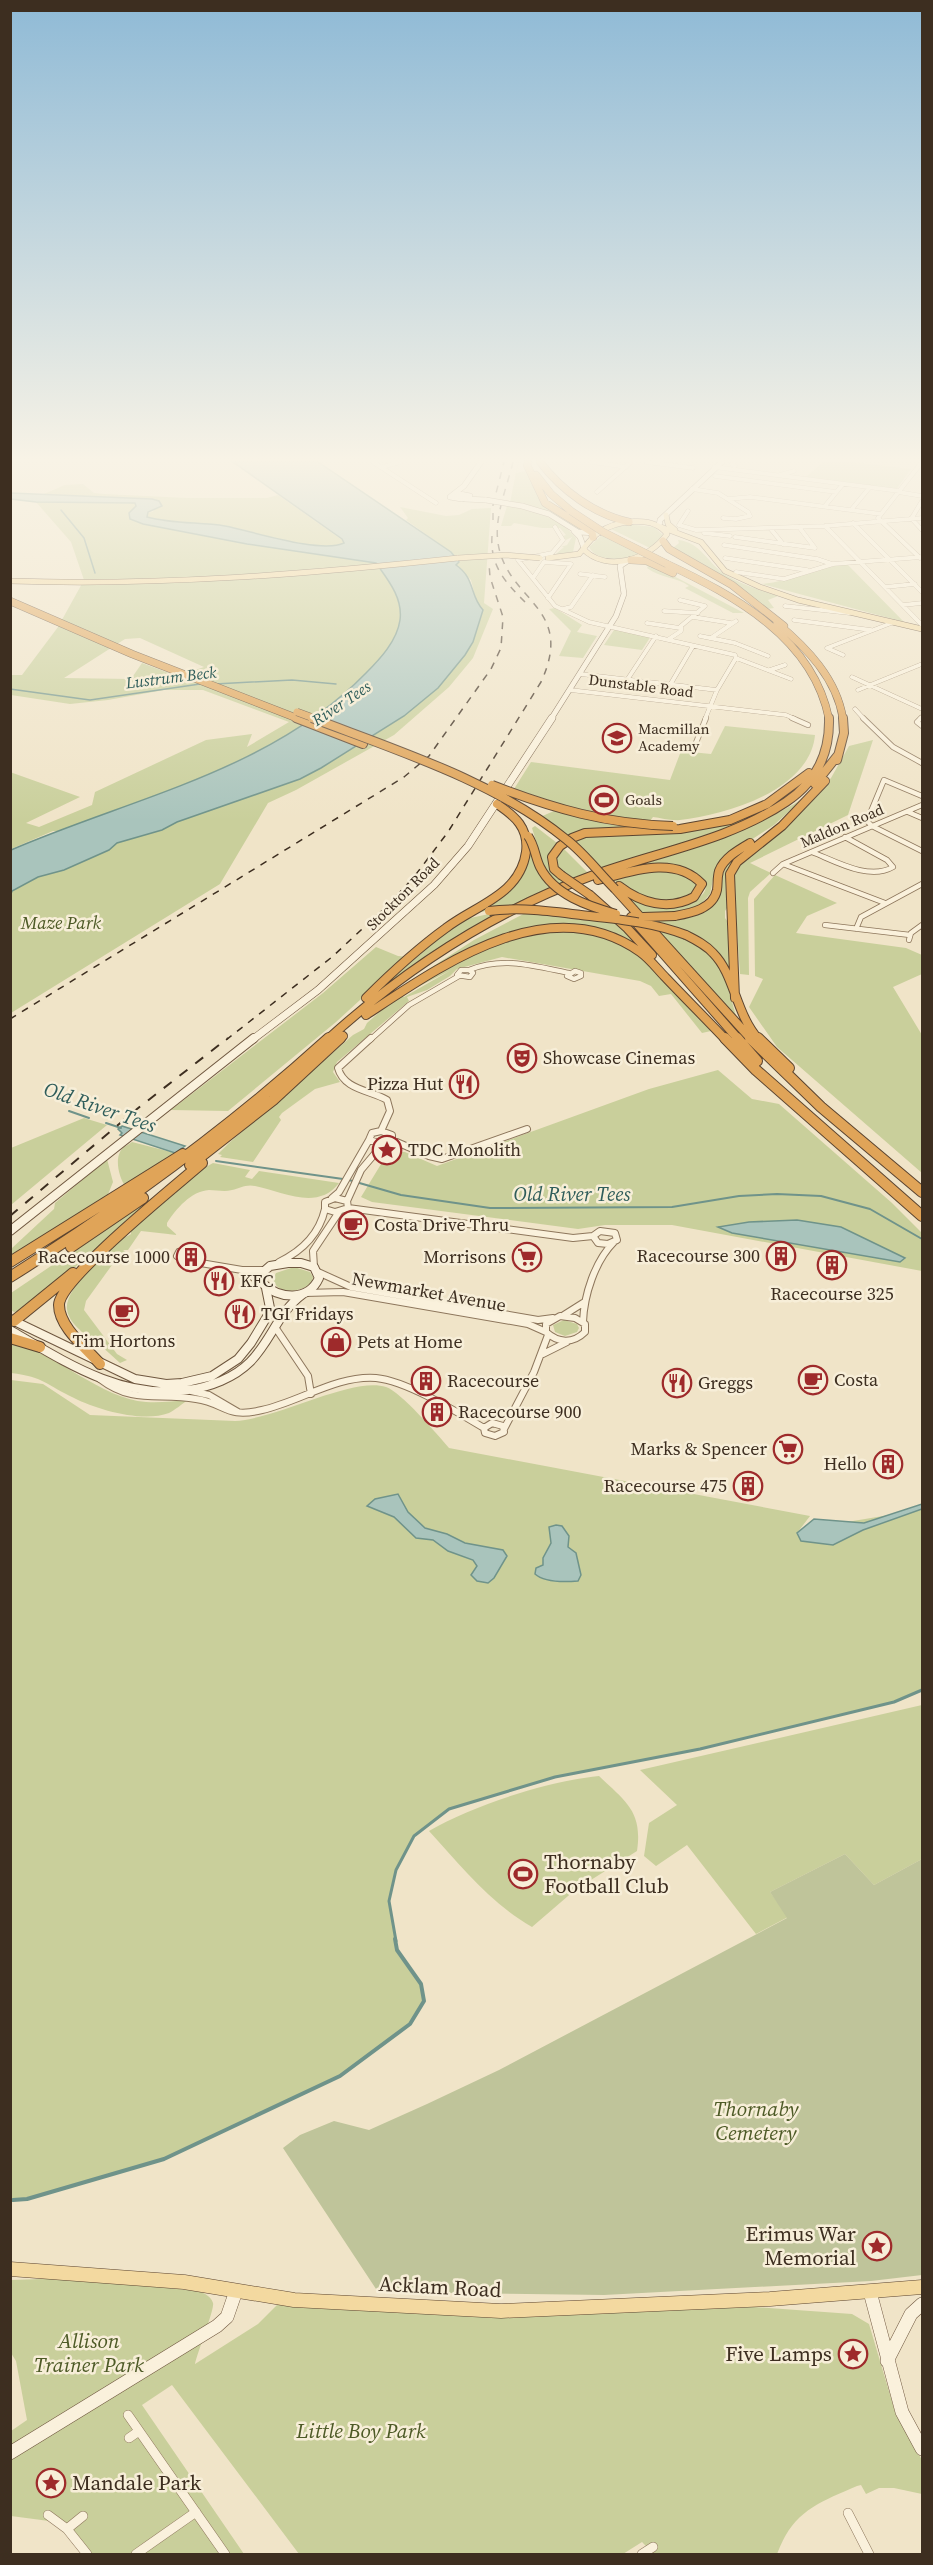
<svg xmlns="http://www.w3.org/2000/svg" width="933" height="2565" viewBox="0 0 933 2565" font-family="'Source Serif 4',serif">
<style>
.green{fill:#c9cf9b;fill-rule:evenodd}
.cemetery{fill:#bfc49a}
.water{fill:#a9c4bc;stroke:#6f938a;stroke-width:1.5}
.lines{fill:none;stroke-linecap:round;stroke-linejoin:round}
.stream-far3{stroke:#6f938a;stroke-width:1.5}
.stream-far2{stroke:#6f938a;stroke-width:2}
.stream-far1{stroke:#6f938a;stroke-width:3}
.stream{stroke:#6f938a;stroke-width:4}
.street-far3-casing{stroke:#8d765c;stroke-width:4.5}
.street-far2-casing{stroke:#8d765c;stroke-width:6}
.street-far1-casing{stroke:#8d765c;stroke-width:8}
.street-casing{stroke:#8d765c;stroke-width:10}
.secondary-far3-casing{stroke:#6f573f;stroke-width:6}
.secondary-far2-casing{stroke:#6f573f;stroke-width:8}
.secondary-far1-casing{stroke:#6f573f;stroke-width:10}
.secondary-casing{stroke:#6f573f;stroke-width:14}
.primary-far1-casing{stroke:#5b4430;stroke-width:6}
.primary-casing{stroke:#5b4430;stroke-width:15}
.highway-far2-casing{stroke:#5b4430;stroke-width:8}
.highway-far1-casing{stroke:#5b4430;stroke-width:10}
.highway-casing{stroke:#5b4430;stroke-width:12}
.street-far3{stroke:#faf1dc;stroke-width:4}
.street-far2{stroke:#faf1dc;stroke-width:4.5}
.street-far1{stroke:#faf1dc;stroke-width:6}
.street{stroke:#faf1dc;stroke-width:9}
.secondary-far3{stroke:#faf1dc;stroke-width:5}
.secondary-far2{stroke:#faf1dc;stroke-width:7}
.secondary-far1{stroke:#faf1dc;stroke-width:8}
.secondary{stroke:#faf1dc;stroke-width:13}
.primary-far1{stroke:#f3d9a0;stroke-width:5}
.primary{stroke:#f3d9a0;stroke-width:14}
.highway-far2{stroke:#e0a458;stroke-width:7}
.highway-far1{stroke:#e0a458;stroke-width:8}
.highway{stroke:#e0a458;stroke-width:10}
.rail-far1{stroke:#3d2e20;stroke-width:1.5;stroke-dasharray:7 7;stroke-linecap:butt}
.rail{stroke:#3d2e20;stroke-width:2;stroke-dasharray:10 10;stroke-linecap:butt}
.secondary-bridge-casing{stroke:#6f573f;stroke-width:6;stroke-linecap:butt}
.primary-bridge-casing{stroke:#5b4430;stroke-width:6;stroke-linecap:butt}
.highway-bridge-far1-casing{stroke:#5b4430;stroke-width:8;stroke-linecap:butt}
.highway-bridge-casing{stroke:#5b4430;stroke-width:10;stroke-linecap:butt}
.secondary-bridge{stroke:#faf1dc;stroke-width:5}
.primary-bridge{stroke:#f3d9a0;stroke-width:5}
.highway-bridge-far1{stroke:#e0a458;stroke-width:7}
.highway-bridge{stroke:#e0a458;stroke-width:8}
.labels{text-anchor:middle;stroke-width:5;stroke-linejoin:round;paint-order:stroke}
.far-street-label{font-size:15px;fill:#3d2e20;stroke:#f7eed8}
.far-poi-label{font-size:15px;fill:#3d2e20;stroke:#f7eed8;text-anchor:start}
.far-water-label{font-size:16px;font-style:italic;fill:#2f5d5a;stroke:#f7eed8}
.park-label{font-size:18px;font-style:italic;fill:#4d5a26;stroke:#f7eed8}
.poi-label{font-size:18px;fill:#3d2e20;stroke:#f7eed8;text-anchor:start}
.street-label{font-size:18px;fill:#3d2e20;stroke:#f7eed8}
.water-label{font-size:20px;font-style:italic;fill:#2f5d5a;stroke:#f7eed8}
.near-poi-label{font-size:21px;fill:#3d2e20;stroke:#f7eed8;text-anchor:start}
.near-park-label{font-size:21px;font-style:italic;fill:#4d5a26;stroke:#f7eed8}
.near-street-label{font-size:21px;fill:#3d2e20;stroke:#f7eed8}
</style>
<rect width="100%" height="100%" fill="#f0e4c8"/>
<path class="green" d="M518,462H519L516,473L525,471L541,503L586,532L579,531L556,516L510,503Z
M823,462H853L911,469L896,490L805,478Z
M83,484L94,493L104,494L187,498H267L278,495L345,542C325,556 250,530 226,526C199,522 173,524 147,517L148,513L154,511L139,499L79,497L44,494L65,485Z
M36,502L136,503L137,506L130,519L376,563C388,581 403,598 400,620C398,640 382,656 369,670C287,755 167,793 58,831H53L11,849L10,772L80,797L26,823L39,827L92,805L95,792L206,740L252,734L247,747L289,722L203,690H164L108,700L70,704L11,695V675H22L58,627L84,580L71,542ZM140,638L204,667L177,676L142,663L131,679L64,678L125,639Z
M507,506C532,510 561,518 576,538L573,552L545,556L556,554L564,547H561L567,545L572,537L566,540L563,536L566,535L560,528H542L514,523L511,526H501Z
M400,507L446,516L459,515L472,509L491,508L484,603L493,609L473,658L449,687L394,735L296,790L268,803L220,884L11,1013V891L38,877L64,870L109,850L117,843L162,830L177,822L300,779L321,768L404,716L438,688L447,676L473,642L482,610L477,604L471,580L456,565L459,562L451,552L406,520L408,518Z
M626,524L654,527L663,535L650,548L611,529Z
M602,535L642,555C627,559 598,564 589,547Z
M678,540C701,542 708,564 726,575C742,585 761,590 778,596L768,600L774,608L767,609L673,548L679,543Z
M649,563L744,613H733L685,588L689,586C677,577 660,578 647,568L648,566L642,564Z
M847,564L904,622L762,584C792,581 818,567 847,564Z
M555,608L582,625L577,632L597,636L583,658L559,656L571,631L549,609Z
M623,629L651,636L642,650L604,645L614,630Z
M725,726L815,735C810,790 727,815 680,820C671,821 661,818 653,817L650,821L585,812L514,789L531,762L670,780L681,751L711,754Z
M873,740L848,815L750,863L771,873L750,892L748,898L749,975L740,974L733,873L740,862L801,811L831,778L849,746Z
M804,780C764,828 662,850 603,869L572,840L584,836L737,819Z
M804,798L774,825L723,858L715,870L710,894L700,905L680,912L645,916L627,896C633,898 639,902 645,902C655,903 689,902 697,898C718,888 695,870 682,867C667,865 650,867 635,867C694,848 751,831 804,798Z
M554,811C586,820 617,828 651,828C673,828 695,823 717,821L568,837L540,817Z
M535,826L557,843C541,860 550,871 566,882L559,885L545,871L532,828Z
M753,845C724,866 724,873 727,908L725,911V918L728,922L733,979L725,961L718,953L650,920L708,907L729,861Z
M561,846L589,874L573,880C559,869 549,865 561,846Z
M530,851L537,870L553,888L512,907L474,913L503,896Z
M670,869L699,883L697,890C668,909 638,899 612,879L643,870Z
M775,875L837,903L807,916L796,933L906,948L922,955V974L893,987L922,1035V1173L777,1047L749,1007L763,979L755,976L754,899Z
M507,910L387,985H385L439,938L466,919Z
M531,910L616,921L646,954L604,933L538,928L418,976L474,940Z
M655,927C716,943 722,962 737,1019Z
M563,931C577,933 595,933 609,938C648,951 685,1001 711,1031L702,1033L671,994L659,996L651,986L640,981L502,957L457,969L450,976L427,990L407,997L409,1001L337,1062L333,1072L340,1082L315,1089L282,1113L279,1117L281,1120L253,1162L220,1157L222,1155L218,1154L229,1143L353,1035L364,1029L367,1023L399,995L404,997L451,970L404,994L445,967L505,939Z
M376,947L398,956L407,957L336,1022L228,1111L171,1110L323,993Z
M718,1070L752,1099L779,1104L892,1203L922,1233V1271L672,1225H605L578,1229L372,1202L361,1197L389,1151L405,1152L437,1166L649,1089Z
M84,1118L107,1125L11,1205V1148Z
M132,1142L175,1153L125,1186C119,1177 113,1156 124,1147C127,1145 130,1144 132,1142Z
M107,1159L113,1182L107,1197L11,1257V1249L54,1209L55,1203Z
M213,1163L250,1170L245,1177L252,1179L259,1171L339,1183C318,1211 283,1192 255,1186C246,1184 240,1188 232,1190C224,1192 217,1190 209,1190C191,1191 176,1209 167,1223V1226L177,1235L141,1231L128,1250H123L126,1252L122,1258H117L86,1301L84,1310L117,1354L127,1360L120,1363L88,1334L85,1335C77,1327 68,1320 67,1309C64,1290 105,1252 119,1240C123,1237 127,1237 131,1234V1229L203,1167H206Z
M171,1185L25,1310L14,1312L11,1310V1293Z
M294,1267L310,1272L313,1277L312,1283C301,1292 277,1296 273,1279L276,1273Z
M564,1320L577,1324L579,1328L577,1332L565,1336L555,1332L553,1325Z
M10,1341C55,1353 102,1399 146,1402C160,1403 174,1401 188,1400C182,1404 175,1410 169,1413C143,1423 98,1410 74,1398C46,1385 45,1377 11,1373Z
M11,1380L43,1384L90,1415L235,1421C277,1419 353,1376 386,1387C401,1392 437,1434 449,1448L810,1516L797,1533L801,1541L821,1543L847,1522L889,1515L922,1506V1690L894,1702L700,1749L555,1777L449,1809L414,1837L396,1870L389,1901L397,1950L421,1984L424,2001L410,2024L340,2076L164,2159L11,2202Z
M922,1705V1859L874,1885L845,1854L770,1892L788,1917L756,1934L687,1845L656,1866L644,1856L649,1823L677,1805L640,1770Z
M599,1776C625,1801 643,1811 637,1851L575,1890L532,1927C490,1903 461,1866 429,1831C474,1805 548,1781 599,1776Z
M72,2278L198,2291C204,2293 211,2296 213,2303C215,2308 197,2354 195,2364L258,2324L284,2298L470,2314L754,2307L852,2314L869,2324L896,2415L922,2460V2494L894,2488H879L866,2494L861,2485L857,2486C818,2503 793,2511 777,2554H654L642,2542L623,2554H299L172,2385L142,2405L244,2554H90L64,2523L11,2516V2431L27,2420L16,2361L11,2353V2280Z"/>
<path class="cemetery" d="M845,1854L874,1885L922,1859V2275L871,2281L604,2295L378,2292L283,2148L300,2135L334,2121L369,2130L427,2104L499,2070L787,1918L770,1892Z"/>
<path class="water" d="M233,462H318L451,552L459,562L456,565C476,579 469,595 483,610L473,642L465,655L438,688L404,716L321,768L300,779L177,822L162,830L117,843L109,850L64,870L38,877L12,891L11,894V850C131,798 271,771 366,673C380,659 397,641 400,620C403,598 388,580 376,563L247,544L143,524L130,519L129,513L136,506L135,503L36,502L11,499V493L152,499L159,501L162,506L148,512L147,517C173,524 199,522 225,526C252,531 320,554 344,543L342,539Z
M122,1126L185,1146L175,1153L120,1135L122,1133L118,1129Z
M797,1220L841,1227L905,1258L900,1262L732,1233L718,1227L749,1222Z
M398,1494L408,1512L425,1528L447,1534L465,1543L503,1550L507,1556L494,1578L488,1583L477,1581L471,1575L477,1566L473,1560L448,1551L433,1540L416,1538L394,1517L367,1506L375,1499Z
M922,1504V1509L863,1530L833,1545L801,1541L797,1533L814,1519L864,1523Z
M556,1525L562,1526L569,1536L568,1547L576,1553L581,1575L578,1581C566,1582 545,1583 535,1574L536,1568L543,1565V1558L551,1543L549,1527Z"/>
<g class="lines">
<path class="stream-far3" d="M61,510L84,538L95,573
M215,684L292,680L336,684
M10,689L90,700L200,684"/>
<path class="stream-far2" d="M69,1111L89,1118
M106,1123L121,1128
M216,1161L343,1179
M349,1180L401,1195L490,1208L672,1207L739,1196L777,1194L821,1196L870,1209L922,1239"/>
<path class="stream-far1" d="M396,1941L389,1901L396,1870L414,1836L449,1809L555,1777L700,1749L894,1702L922,1690"/>
<path class="stream" d="M13,2200L27,2199L164,2159L340,2076L410,2024L424,2001L421,1984L397,1950L395,1939"/>
<g class="street-far3-casing">
<path id="street-far3" d="M373,462L436,503
M592,462L626,467
M646,462L693,468
M734,462L732,464L735,466
M382,467L401,462
M714,467L899,491
M780,475L794,471
M715,476L836,492
M692,489L718,493L748,512L750,516L736,519L723,518
M597,492L631,462
M898,492L922,496
M728,499L750,497L881,514
M825,506L843,484
M851,510L870,487
M688,511L679,525L696,530L825,526L922,518
M913,516L922,501
M911,518L922,530
M853,523L922,592
M825,526L921,624
M555,527L563,540L552,553L518,560L555,606L589,622L735,655L736,658L791,679
M770,528L783,544
M704,533L730,536
M735,537L815,548L799,527
M724,545L817,559L832,564
M725,558L807,570
M920,558L878,518L922,462
M736,572L784,579L833,564L922,557
M580,574L605,577
M533,578L544,562L571,564
M885,587L915,584
M548,598L571,564
M903,605L922,603
M785,606L849,613
M563,609L571,607L593,575
M664,611L698,613
M693,617L731,623
M794,620L871,630
M647,623L680,628
M700,636L735,643L768,656
M711,638L736,621
M669,639L681,631V626L705,606L680,600
M843,655L827,648L894,622
M770,670L785,665
M580,674L717,690
M852,677L922,709
M627,680L656,636
M670,685L693,646
M570,690L786,715L795,719
M858,690L922,664
M855,709L864,719
M705,719L717,690L736,658
M920,719L922,717"/>
</g>
<g class="street-far2-casing">
<path id="street-far2" d="M792,718L808,725
M863,718L893,747L922,763
M921,718L917,722L922,726
M693,750L706,718
M922,796L884,780L867,821L872,826L922,851
M908,812L922,818
M812,852C835,861 869,881 893,867L887,860L845,837
M783,864L885,903
M773,873L783,864L922,805
M825,925L910,935
M856,929L861,917L922,884
M909,940L911,933L922,925
M461,970H469L473,973L470,977L457,975Z
M469,970C503,956 535,966 569,973
M575,971L581,973V976L574,979L567,976Z
M370,1040L409,1005L459,976"/>
</g>
<g class="street-far1-casing">
<path id="street-far1" d="M371,1038L338,1068C344,1090 370,1090 387,1100L390,1111L381,1131
M381,1131L392,1135V1140L383,1144L369,1140L372,1133Z
M392,1140L429,1156L442,1159L527,1129
M332,1198L339,1192L369,1140
M335,1198L347,1201L348,1208L335,1212L325,1209V1202Z
M347,1201L361,1170L383,1144
M348,1208L573,1238L593,1236
M600,1231L615,1233L617,1240L608,1244L598,1243L593,1236Z
M179,1252L177,1256L183,1260L242,1270H265
M279,1262C302,1251 319,1235 325,1209
M314,1267L313,1251L339,1212
M243,1271L262,1283
M318,1272L351,1287L538,1320L553,1318
M305,1293L343,1292L528,1324L546,1332
M564,1315L583,1303
M560,1316L575,1318L585,1324V1332C573,1344 558,1343 546,1332V1324Z
M583,1322C584,1295 595,1261 614,1242
M275,1327L308,1376L311,1394
M543,1354L567,1342
M100,1379C134,1405 159,1392 196,1399C225,1403 226,1419 262,1410C299,1402 337,1375 376,1378C407,1381 457,1412 484,1428
M191,1391L209,1395L238,1412
M492,1423L503,1426L504,1432L495,1436L485,1433L484,1428Z
M504,1429L534,1372L548,1335"/>
</g>
<g class="street-casing">
<path id="street" d="M128,2415L225,2554
M129,2438L139,2431
M848,2513L869,2554
M48,2515L67,2529L87,2554
M67,2529L83,2516
M136,2554L196,2512
M642,2554L653,2547"/>
</g>
<g class="secondary-far3-casing">
<path id="secondary-far3" d="M455,493L470,496L462,499L450,497Z
M455,493L464,486L481,462
M465,499L486,500
M522,506L549,514L578,532L599,533
M659,526L660,520L722,462
M574,531L580,537L584,548
M551,719L616,616L624,594L620,566L629,560"/>
</g>
<g class="secondary-far2-casing">
<path id="secondary-far2" d="M252,1040L318,990L434,885L468,846L552,718"/>
</g>
<g class="secondary-far1-casing">
<path id="secondary-far1" d="M10,1231L254,1038
M288,1263H301L314,1267L319,1278C308,1302 279,1299 262,1283V1273L270,1266Z
M10,1319L135,1379L166,1384L182,1383L212,1376L238,1359L251,1343L268,1315L270,1308L266,1288
M10,1330C65,1362 122,1400 188,1390C210,1387 234,1378 250,1362C271,1341 278,1312 303,1294"/>
</g>
<g class="secondary-casing">
<path id="secondary" d="M870,2292L902,2412L922,2449
M887,2361L911,2314L922,2304
M10,2453L217,2326L227,2317L236,2291"/>
</g>
<g class="primary-far1-casing">
<path id="primary-far1" d="M666,515L668,524L675,530
M661,527L701,542L725,571L760,587L798,600L922,629
M548,558L579,554C585,547 590,539 598,533C615,521 653,514 667,534C649,560 607,573 583,549
M10,581C160,586 309,574 458,558"/>
</g>
<g class="primary-casing">
<path id="primary" d="M10,2269L184,2282L294,2300L501,2311L770,2299L922,2287"/>
</g>
<g class="highway-far2-casing">
<path id="highway-far2" d="M528,462L527,465L545,503L592,532L593,537
M540,462C562,491 594,514 629,522
M536,475L551,494L571,511
M663,541L669,549L732,585L784,626
M631,560L647,561L673,573
M667,564C735,596 813,638 829,719
M10,601L132,654L299,719
M777,623C807,648 837,679 843,719"/>
</g>
<g class="highway-far1-casing">
<path id="highway-far1" d="M296,718L363,744
M837,760L844,733L843,718
M815,784L838,755
M561,875L554,869L552,857L560,846L572,838L585,833L680,829L730,820L767,804L809,773
M598,880C632,871 675,855 702,884L694,897C668,911 641,903 619,886
M615,889L752,1040
M590,895L627,928L652,955
M675,916C691,913 713,909 717,890C718,884 717,878 719,871C724,858 738,850 750,843
M631,917L739,1040
M686,935C696,940 706,945 713,953C735,975 735,1013 759,1040
M366,998C391,973 417,949 446,928C476,905 520,895 526,852C529,828 515,816 497,804
M735,998L730,874L737,862L782,826L825,781
M366,1015C442,965 549,888 640,952C650,959 658,970 666,978C686,999 706,1019 726,1040
M327,1040C405,969 492,912 591,876C656,852 728,841 786,802C816,782 830,753 829,718
M339,1040L343,1036"/>
</g>
<g class="highway-casing">
<path id="highway" d="M725,1038L756,1070L922,1216
M737,1038L757,1061
M750,1038L821,1107L922,1192
M758,1038L789,1068
M190,1165L273,1100L340,1038
M71,1247L143,1198
M10,1262L183,1154
M10,1277C123,1206 230,1128 329,1038
M14,1321L73,1273
M10,1338L40,1347
M100,1364C86,1348 59,1327 59,1305C59,1279 178,1184 202,1163"/>
</g>
<use href="#street-far3" class="street-far3"/>
<use href="#street-far2" class="street-far2"/>
<use href="#street-far1" class="street-far1"/>
<use href="#street" class="street"/>
<use href="#secondary-far3" class="secondary-far3"/>
<use href="#secondary-far2" class="secondary-far2"/>
<use href="#secondary-far1" class="secondary-far1"/>
<use href="#secondary" class="secondary"/>
<use href="#primary-far1" class="primary-far1"/>
<use href="#primary" class="primary"/>
<use href="#highway-far2" class="highway-far2"/>
<use href="#highway-far1" class="highway-far1"/>
<use href="#highway" class="highway"/>
<path class="rail-far1" d="M493,520V505L504,462
M492,536C490,566 505,582 525,602
M10,1019L404,777L429,756L491,669L501,648L503,617L490,577L489,564
M226,1040L332,957L388,905L414,877L448,832L541,682C576,606 507,602 498,543C494,517 507,487 513,462"/>
<path class="rail" d="M10,1216L137,1109L228,1038"/>
<g class="secondary-bridge-casing">
<path id="secondary-bridge" d="M486,500L522,506"/>
</g>
<g class="primary-bridge-casing">
<path id="primary-bridge" d="M458,558L506,555L540,558"/>
</g>
<g class="highway-bridge-far1-casing">
<path id="highway-bridge-far1" d="M571,511L603,532L667,564
M297,712L316,719"/>
</g>
<g class="highway-bridge-casing">
<path id="highway-bridge" d="M312,718C396,750 497,782 567,840C585,854 599,873 615,889
M492,785C554,809 607,824 673,826
M528,836C535,846 535,857 540,867C554,895 588,906 616,914
M561,875L590,895
M489,911C520,907 550,911 581,915C617,919 652,922 686,935
M643,917L675,916"/>
</g>
<use href="#secondary-bridge" class="secondary-bridge"/>
<use href="#primary-bridge" class="primary-bridge"/>
<use href="#highway-bridge-far1" class="highway-bridge-far1"/>
<use href="#highway-bridge" class="highway-bridge"/>
</g>
<linearGradient id="sky" x2="0" y2="1"><stop stop-color="#8fbad6"/><stop offset="0.56" stop-color="#f8f3e6"/><stop offset="1" stop-color="#f8f3e6" stop-opacity="0"/></linearGradient>
<rect width="933" height="821" fill="url(#sky)"/>
<defs>
<g id="school-ring" transform="scale(1.5)"><circle r="9.5" fill="#f7eed8" stroke="#9e2a2b" stroke-width="1.5"/><path d="M0-5L7-2L0 1L-7-2ZM-4 1L0 2.5L4 1V4Q0 6-4 4Z" fill="#9e2a2b"/></g>
<g id="stadium-ring" transform="scale(1.5)"><circle r="9.5" fill="#f7eed8" stroke="#9e2a2b" stroke-width="1.5"/><path d="M0-5a6.5 5 0 1 0 0 10a6.5 5 0 1 0 0-10ZM-3.5-1.8h7v3.6h-7Z" fill="#9e2a2b"/></g>
<g id="theatre-ring" transform="scale(1.5)"><circle r="9.5" fill="#f7eed8" stroke="#9e2a2b" stroke-width="1.5"/><path d="M-5-5.5Q0-4 5-5.5V0Q5 5 0 6Q-5 5-5 0ZM-3.3-2.5H-1v1.5H-3.3ZM1-2.5H3.3v1.5H1ZM-2.8 1Q0 5.5 2.8 1Z" fill="#9e2a2b"/></g>
<g id="restaurant-ring" transform="scale(1.5)"><circle r="9.5" fill="#f7eed8" stroke="#9e2a2b" stroke-width="1.5"/><path d="M-5-6h1v4h1v-4h1v4h1v-4h1v5L-1.5 .5V6h-2V.5L-5-1ZM5-6V6H3V1.5H1.5Q1.5-4 5-6Z" fill="#9e2a2b"/></g>
<g id="sight-ring" transform="scale(1.5)"><circle r="9.5" fill="#f7eed8" stroke="#9e2a2b" stroke-width="1.5"/><path d="M0-6L1.8-2.2L6-1.7L2.9 1.2L3.7 5.4L0 3.3L-3.7 5.4L-2.9 1.2L-6-1.7L-1.8-2.2Z" fill="#9e2a2b"/></g>
<g id="cafe-ring" transform="scale(1.5)"><circle r="9.5" fill="#f7eed8" stroke="#9e2a2b" stroke-width="1.5"/><path d="M-5.5-4.5H6V0H3Q3 3.5 0 3.5H-2.5Q-5.5 3.5-5.5 0ZM3-3.2v2h1.7v-2ZM-6 4.5H4V6H-6Z" fill="#9e2a2b"/></g>
<g id="building-ring" transform="scale(1.5)"><circle r="9.5" fill="#f7eed8" stroke="#9e2a2b" stroke-width="1.5"/><path d="M-4-6H4V6H1V3H-1V6H-4ZM-2.5-4.3h1.7v1.8h-1.7ZM.8-4.3h1.7v1.8H.8ZM-2.5-1h1.7V.8h-1.7ZM.8-1h1.7V.8H.8Z" fill="#9e2a2b"/></g>
<g id="supermarket-ring" transform="scale(1.5)"><circle r="9.5" fill="#f7eed8" stroke="#9e2a2b" stroke-width="1.5"/><path d="M-6-5.5h2.5l.6 2H6L4.5 2H-2.5L-4.4-4H-6ZM-1.5 3.2a1.3 1.3 0 1 0 .1 0ZM3 3.2a1.3 1.3 0 1 0 .1 0Z" fill="#9e2a2b"/></g>
<g id="shop-ring" transform="scale(1.5)"><circle r="9.5" fill="#f7eed8" stroke="#9e2a2b" stroke-width="1.5"/><path d="M-5-2.5h2.3a2.7 3.5 0 0 1 5.4 0H5L5.5 6h-11ZM-1.5-2.5h3a1.5 2.3 0 0 0-3 0Z" fill="#9e2a2b"/></g>
</defs>
<g fill-rule="evenodd">
<use href="#school-ring" x="617" y="738"/>
<use href="#stadium-ring" x="604" y="800"/>
<use href="#theatre-ring" x="522" y="1058"/>
<use href="#restaurant-ring" x="464" y="1084"/>
<use href="#sight-ring" x="387" y="1150"/>
<use href="#cafe-ring" x="353" y="1225"/>
<use href="#building-ring" x="781" y="1256"/>
<use href="#building-ring" x="191" y="1257"/>
<use href="#supermarket-ring" x="527" y="1257"/>
<use href="#building-ring" x="832" y="1265"/>
<use href="#restaurant-ring" x="219" y="1281"/>
<use href="#cafe-ring" x="124" y="1312"/>
<use href="#restaurant-ring" x="240" y="1314"/>
<use href="#shop-ring" x="336" y="1342"/>
<use href="#cafe-ring" x="813" y="1380"/>
<use href="#building-ring" x="426" y="1381"/>
<use href="#restaurant-ring" x="677" y="1383"/>
<use href="#building-ring" x="437" y="1412"/>
<use href="#supermarket-ring" x="788" y="1449"/>
<use href="#building-ring" x="888" y="1464"/>
<use href="#building-ring" x="748" y="1486"/>
<use href="#stadium-ring" x="523" y="1874"/>
<use href="#sight-ring" x="877" y="2246"/>
<use href="#sight-ring" x="853" y="2354"/>
<use href="#sight-ring" x="51" y="2483"/>
</g>
<g class="labels">
<g class="far-street-label">
<text transform="translate(641 686) rotate(7)" y="5">Dunstable Road</text>
<text transform="translate(842 826) rotate(-23)" y="5">Maldon Road</text>
<text transform="translate(403 894) rotate(-45)" y="5">Stockton Road</text>
</g>
<g class="far-poi-label">
<text x="638" y="734">Macmillan<tspan x="638" dy="17">Academy</tspan></text>
<text x="625" y="805">Goals</text>
</g>
<g class="far-water-label">
<text transform="translate(171 677) rotate(-7)" y="6">Lustrum Beck</text>
<text transform="translate(341 703) rotate(-34)" y="6">River Tees</text>
</g>
<g class="park-label">
<text x="61" y="929">Maze Park</text>
</g>
<g class="poi-label">
<text x="543" y="1064">Showcase Cinemas</text>
<text x="443" y="1090" text-anchor="end">Pizza Hut</text>
<text x="408" y="1156">TDC Monolith</text>
<text x="374" y="1231">Costa Drive Thru</text>
<text x="760" y="1262" text-anchor="end">Racecourse 300</text>
<text x="170" y="1263" text-anchor="end">Racecourse 1000</text>
<text x="506" y="1263" text-anchor="end">Morrisons</text>
<text x="240" y="1287">KFC</text>
<text x="832" y="1300" text-anchor="middle">Racecourse 325</text>
<text x="261" y="1320">TGI Fridays</text>
<text x="124" y="1347" text-anchor="middle">Tim Hortons</text>
<text x="357" y="1348">Pets at Home</text>
<text x="834" y="1386">Costa</text>
<text x="447" y="1387">Racecourse</text>
<text x="698" y="1389">Greggs</text>
<text x="458" y="1418">Racecourse 900</text>
<text x="767" y="1455" text-anchor="end">Marks &amp; Spencer</text>
<text x="867" y="1470" text-anchor="end">Hello</text>
<text x="727" y="1492" text-anchor="end">Racecourse 475</text>
</g>
<g class="street-label">
<text transform="translate(429 1292) rotate(10)" y="6">Newmarket Avenue</text>
</g>
<g class="water-label">
<text transform="translate(100 1107) rotate(19)" y="7">Old River Tees</text>
<text x="572" y="1201">Old River Tees</text>
</g>
<g class="near-poi-label">
<text x="544" y="1869">Thornaby<tspan x="544" dy="24">Football Club</tspan></text>
<text x="856" y="2241" text-anchor="end">Erimus War<tspan x="856" dy="24">Memorial</tspan></text>
<text x="832" y="2361" text-anchor="end">Five Lamps</text>
<text x="72" y="2490">Mandale Park</text>
</g>
<g class="near-park-label">
<text x="756" y="2116">Thornaby<tspan x="756" dy="24">Cemetery</tspan></text>
<text x="89" y="2348">Allison<tspan x="89" dy="24">Trainer Park</tspan></text>
<text x="361" y="2438">Little Boy Park</text>
</g>
<g class="near-street-label">
<text transform="translate(440 2287) rotate(3)" y="7">Acklam Road</text>
</g>
</g>
<rect width="933" height="2565" fill="none" stroke="#3d2e20" stroke-width="24"/>
</svg>
